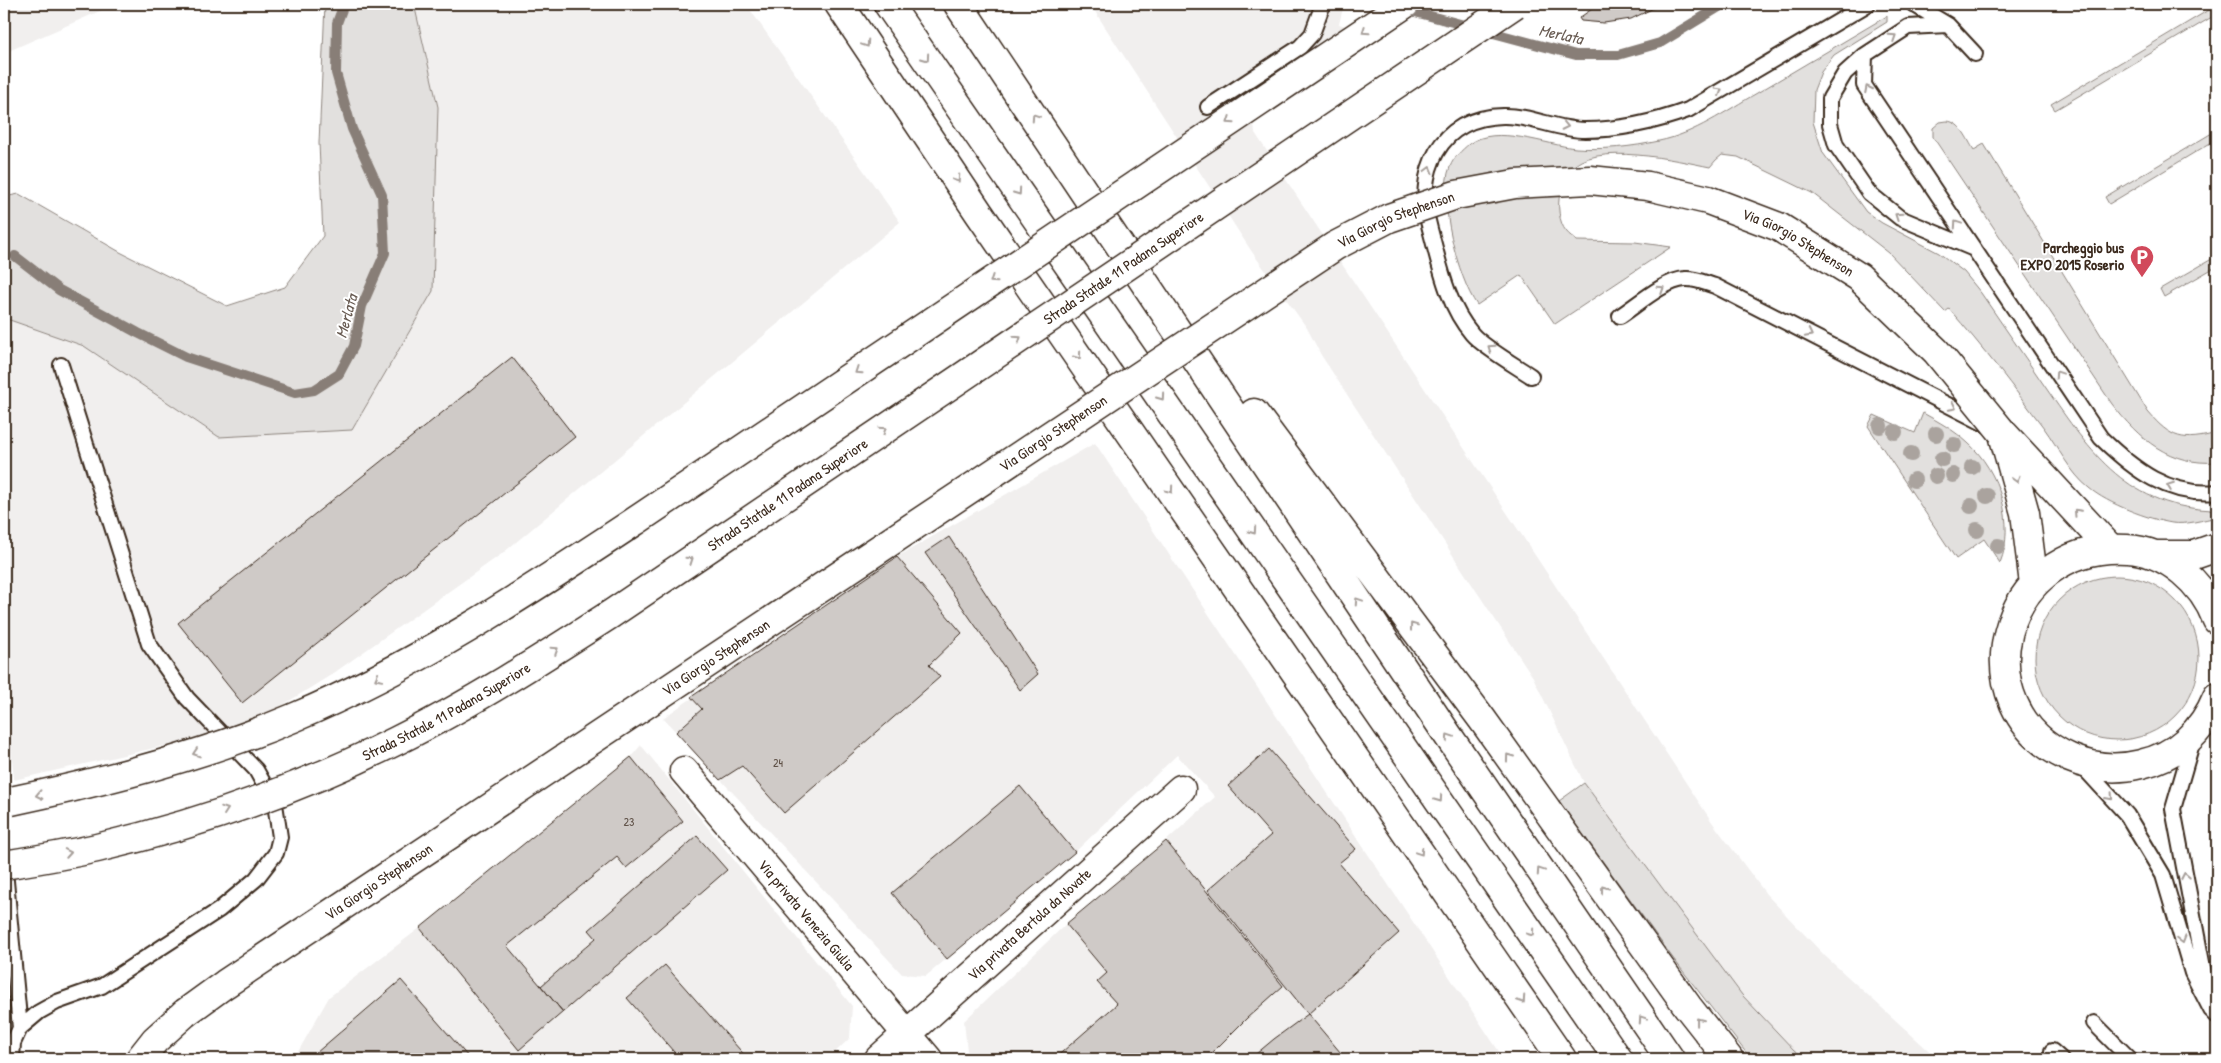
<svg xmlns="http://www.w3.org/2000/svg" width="2221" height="1063" viewBox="0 0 2221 1063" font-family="'Patrick Hand',sans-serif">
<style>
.built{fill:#f1efee}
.green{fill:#e2e0de;stroke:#8e857e}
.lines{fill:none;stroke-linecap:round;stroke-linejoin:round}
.stream{stroke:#887e77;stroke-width:10}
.building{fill:#cfcac7;stroke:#3b2a1e}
.lane-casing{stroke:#3b2a1e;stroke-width:18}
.street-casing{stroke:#3b2a1e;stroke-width:31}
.secondary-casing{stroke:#3b2a1e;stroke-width:31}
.highway-casing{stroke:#3b2a1e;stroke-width:31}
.lane{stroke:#fff;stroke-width:14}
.street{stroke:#fff;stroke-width:28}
.secondary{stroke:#fff;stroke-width:28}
.highway{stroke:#fff;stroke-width:28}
.secondary-bridge-casing{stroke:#3b2a1e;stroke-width:31;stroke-linecap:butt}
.highway-bridge-casing{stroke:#3b2a1e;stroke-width:31;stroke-linecap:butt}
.secondary-bridge{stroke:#fff;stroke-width:28}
.highway-bridge{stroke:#fff;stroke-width:28}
.tree{fill:#aaa39e}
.oneway{stroke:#a79f9a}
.labels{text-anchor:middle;stroke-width:4;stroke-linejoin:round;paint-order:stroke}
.number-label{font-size:12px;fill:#605248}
.street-label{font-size:15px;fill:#3b2a1e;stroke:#fff}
.poi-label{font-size:15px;font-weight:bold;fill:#3b2a1e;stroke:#fff;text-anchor:end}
.water-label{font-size:16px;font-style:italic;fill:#685b52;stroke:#fff}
</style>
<rect width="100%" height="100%" fill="#fff"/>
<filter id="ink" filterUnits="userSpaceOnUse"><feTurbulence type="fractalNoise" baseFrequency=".02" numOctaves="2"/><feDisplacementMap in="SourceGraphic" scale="10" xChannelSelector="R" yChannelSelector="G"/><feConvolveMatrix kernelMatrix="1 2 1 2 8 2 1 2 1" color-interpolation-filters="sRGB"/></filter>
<g filter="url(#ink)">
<path class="built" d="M4,4H116L4,53Z
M414,4H746L900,222L503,553L331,675L247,727L14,780L4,677V318L84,346L219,437L438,107Z
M1090,4H1344L1339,24L1345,26L1338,48L1253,111L1255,133L1712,822L1766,894L1825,956L1938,1059H1806L1794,1050L1742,995L1584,783L1533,677L1321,355L1307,328L1252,252Z
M1095,443L1504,1059H973L967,1051L964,1021L1066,924L1166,841L1215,797L1177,755L1075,852L926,976L902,974L663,718L897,557Z
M641,745L852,1006L850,1038L828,1059H294L329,997L420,928L631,757Z"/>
<path class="green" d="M325,4H414L438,107L433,291L352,430L219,437L84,346L4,318V197L19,194L120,252L227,306L285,287L323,236L319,143Z
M2217,5V14L2055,110L2051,104Z
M1887,16V22L1834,55L1821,72L1814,90L1813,122L1823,153L1866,212L1882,223L1939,253L1964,272L1981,293C2003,325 2024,356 2046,388C2091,454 2129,509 2217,510V517C2203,520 2187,525 2172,523C2148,519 2108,504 2089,488C2070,473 2058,447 2044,428C2013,387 1983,347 1949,309L1945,312L1889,253L1812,193L1738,157L1722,155L1716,160L1710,167C1680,161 1592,140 1570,170C1566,175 1561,187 1560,194C1557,204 1559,223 1566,231C1569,235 1574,238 1577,241L1635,242L1671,247L1555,324L1521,275L1477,305C1458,279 1437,197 1450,167C1453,158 1462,150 1469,144C1496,124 1546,145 1576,148C1603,150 1632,147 1659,141C1694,134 1726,111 1757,93C1800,67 1844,42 1887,16Z
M1947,121C1961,122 1967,139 1974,150L1984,144L2148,412C2171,439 2183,442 2217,433V462C2170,466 2139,439 2112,404L1933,137V128L1940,122Z
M2217,130V139L2109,204L2105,197Z
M2217,256V266L2164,297L2160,289Z
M1923,413C1939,422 1954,430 1968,443C1999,470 2016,524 2000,563L1984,539L1956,559L1868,426L1874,415L1915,433Z
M2035 658a82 82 0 1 1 164 0a82 82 0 1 1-164 0Z
M1584,783L1742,995L1794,1050L1806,1059H1752L1744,1050L1672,957L1559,801Z"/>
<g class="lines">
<path class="stream" d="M1404,9L1576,55H1618L1660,43L1724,4
M15,256L59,290L138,333L186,357L295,393L314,390L339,374L354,346L362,306L385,253L382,195L352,129L336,73L337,23L344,4"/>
</g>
<path class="building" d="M1599,4H1662L1631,19L1604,23L1581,21L1579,18Z
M512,357L575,437L242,703L178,623Z
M949,537L1038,674L1020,690L925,553Z
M897,557L962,633L929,665L940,677L784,813L742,766L720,780L676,732L702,709L691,697Z
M1269,749L1356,849L1339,863L1399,933L1308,1014L1208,890L1271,835L1228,786Z
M631,757L683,821L626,868L617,857L507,946L563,1012L519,1050L420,928Z
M1020,786L1075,852L947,959L892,893Z
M697,836L727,870L563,1012L541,986L596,938L589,930Z
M1166,841L1283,986L1247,1018L1206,1059H1054L1117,1004L1097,982L1107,973L1066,924Z
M665,965L748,1059H680L627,998Z
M401,980L470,1059H309Z
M1308,1014L1346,1059H1250L1274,1039Z"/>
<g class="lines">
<g class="lane-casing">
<path id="lane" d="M1913,4L1948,25L1975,54
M1948,25L1908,27L1865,55L1845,73L1830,98V124L1836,145L1869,193L1900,218L1974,249
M1865,55L1864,85L2101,438C2134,470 2169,497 2217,492
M1208,107L1300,47L1312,34L1323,4
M1620,316C1637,305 1665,280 1685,279C1695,278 1705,283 1715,286L1987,425
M1531,376C1516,366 1482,346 1472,334C1447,305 1440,266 1430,229C1414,173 1439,117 1503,116C1530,115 1557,130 1585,130C1621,130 1655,122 1688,110L1868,4
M2193,740L2173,809L2208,994
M2083,767L2127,815L2163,875L2192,973L2211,1010L2217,1016
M4,860L20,1028
M2094,1023L2130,1059
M2052,1051L2061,1059
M12,1059L13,1043L20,1028L39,1012L57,1002L102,986L219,910L256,879L276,853L280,837L275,804L256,770L187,698L149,644L61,365"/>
</g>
<g class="street-casing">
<g id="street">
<path id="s1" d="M684,771L928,1059"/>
<path id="s2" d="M879,1059L1181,789"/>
</g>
</g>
<g class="secondary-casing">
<path id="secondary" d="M2002,432L2110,548
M2004,438L2025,513L2034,584
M2155,555H2194L2217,547
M2217,620C2203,583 2168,551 2127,549C1998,542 1959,709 2070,758C2093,768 2117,770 2141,764C2177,756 2203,731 2217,697
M140,1059L155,1040L185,1013"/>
</g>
<g class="highway-casing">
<path id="highway" d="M839,4L979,213L1562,1059
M888,4L1618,1059
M958,4L1447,734L1670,1059
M1254,413L1482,719L1688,1007L1729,1059"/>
</g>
<use href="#lane" class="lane"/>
<use href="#street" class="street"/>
<use href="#secondary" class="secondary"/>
<use href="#highway" class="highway"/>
<g class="secondary-bridge-casing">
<g id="secondary-bridge">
<path id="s3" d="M185,1013L225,984L1335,246L1389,218L1456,195L1515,184L1590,180L1648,186L1708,200L1779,227L1859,277L1936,351L2002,432"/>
</g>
</g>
<g class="highway-bridge-casing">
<g id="highway-bridge">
<path d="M11,801C107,781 203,756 293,718C417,666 528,592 640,518L1405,4"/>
<path id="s4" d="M4,865C35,860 66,855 97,848C199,824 302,788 396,741C471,704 541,659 611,614L1515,4"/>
</g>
</g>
<use href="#secondary-bridge" class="secondary-bridge"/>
<use href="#highway-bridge" class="highway-bridge"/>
</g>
<g class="tree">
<circle cx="1880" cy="426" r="8"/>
<circle cx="1895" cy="432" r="8"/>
<circle cx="1936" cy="434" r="8"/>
<circle cx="1954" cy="445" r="8"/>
<circle cx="1911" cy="454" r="8"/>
<circle cx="1942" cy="459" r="8"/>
<circle cx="1972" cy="467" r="8"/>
<circle cx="1953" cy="475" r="8"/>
<circle cx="1936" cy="476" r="8"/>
<circle cx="1914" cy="480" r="8"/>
<circle cx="1987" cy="496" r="8"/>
<circle cx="1971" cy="506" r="8"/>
<circle cx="1977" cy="530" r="8"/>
<circle cx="1998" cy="546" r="8"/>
</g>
<defs><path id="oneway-chevron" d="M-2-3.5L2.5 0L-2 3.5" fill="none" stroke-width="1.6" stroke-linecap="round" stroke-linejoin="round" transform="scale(1.25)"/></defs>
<g class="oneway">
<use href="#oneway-chevron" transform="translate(1365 31) rotate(146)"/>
<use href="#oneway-chevron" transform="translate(1893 37) rotate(-33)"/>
<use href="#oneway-chevron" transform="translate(866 44) rotate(56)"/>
<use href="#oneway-chevron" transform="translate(926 58) rotate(55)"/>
<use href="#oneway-chevron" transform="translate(1868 89) rotate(-117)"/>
<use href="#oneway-chevron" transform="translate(1719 91) rotate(-31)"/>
<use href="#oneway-chevron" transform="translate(1035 117) rotate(-124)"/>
<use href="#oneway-chevron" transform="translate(1230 121) rotate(146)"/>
<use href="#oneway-chevron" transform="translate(1565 126) rotate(12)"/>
<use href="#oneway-chevron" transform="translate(1429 170) rotate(-75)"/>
<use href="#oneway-chevron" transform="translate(957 179) rotate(56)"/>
<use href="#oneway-chevron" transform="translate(1018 192) rotate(55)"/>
<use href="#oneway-chevron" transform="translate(1898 216) rotate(-146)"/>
<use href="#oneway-chevron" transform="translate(1957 224) rotate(-124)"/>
<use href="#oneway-chevron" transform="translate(993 280) rotate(146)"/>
<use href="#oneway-chevron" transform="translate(1661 289) rotate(-33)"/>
<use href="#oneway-chevron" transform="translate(1809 334) rotate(27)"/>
<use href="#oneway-chevron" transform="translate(1018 339) rotate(-34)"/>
<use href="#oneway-chevron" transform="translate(1491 348) rotate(-145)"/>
<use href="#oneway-chevron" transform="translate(1078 356) rotate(55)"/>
<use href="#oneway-chevron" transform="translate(858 371) rotate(146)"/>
<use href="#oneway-chevron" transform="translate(2058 374) rotate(-124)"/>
<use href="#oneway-chevron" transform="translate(1161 397) rotate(55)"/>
<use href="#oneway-chevron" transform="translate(1953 407) rotate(27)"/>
<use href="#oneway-chevron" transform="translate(883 430) rotate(-34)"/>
<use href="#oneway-chevron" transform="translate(2016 479) rotate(74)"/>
<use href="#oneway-chevron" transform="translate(2170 486) rotate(-159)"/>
<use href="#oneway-chevron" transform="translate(1170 490) rotate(55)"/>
<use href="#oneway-chevron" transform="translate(2077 512) rotate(-133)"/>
<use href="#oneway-chevron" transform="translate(1253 531) rotate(55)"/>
<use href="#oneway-chevron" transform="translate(690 560) rotate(-34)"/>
<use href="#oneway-chevron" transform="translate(1358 601) rotate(-124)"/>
<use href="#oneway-chevron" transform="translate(1413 626) rotate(-127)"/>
<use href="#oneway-chevron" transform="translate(555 650) rotate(-33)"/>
<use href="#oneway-chevron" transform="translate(378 678) rotate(152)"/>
<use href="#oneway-chevron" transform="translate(1449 737) rotate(-124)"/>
<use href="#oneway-chevron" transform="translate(196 753) rotate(162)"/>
<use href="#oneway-chevron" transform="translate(1509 757) rotate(-126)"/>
<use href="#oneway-chevron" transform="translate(39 795) rotate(168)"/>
<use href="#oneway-chevron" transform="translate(2110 797) rotate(48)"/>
<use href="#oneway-chevron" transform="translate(1439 799) rotate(55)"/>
<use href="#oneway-chevron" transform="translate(225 810) rotate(-19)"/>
<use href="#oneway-chevron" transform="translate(1420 852) rotate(56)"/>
<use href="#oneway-chevron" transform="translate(68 853) rotate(-10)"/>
<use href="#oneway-chevron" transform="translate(1540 871) rotate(-124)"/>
<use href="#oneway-chevron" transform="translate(2185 876) rotate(-101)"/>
<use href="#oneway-chevron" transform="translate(1604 889) rotate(-126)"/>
<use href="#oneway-chevron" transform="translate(1531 933) rotate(55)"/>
<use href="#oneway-chevron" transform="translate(2182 940) rotate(74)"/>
<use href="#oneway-chevron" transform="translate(1522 1000) rotate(56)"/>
<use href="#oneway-chevron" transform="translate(1642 1019) rotate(-124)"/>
<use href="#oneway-chevron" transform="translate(1699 1021) rotate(-128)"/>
</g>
</g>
<defs>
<g id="parking-pin" transform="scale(1.25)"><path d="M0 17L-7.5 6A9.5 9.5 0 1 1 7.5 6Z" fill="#d1495b" stroke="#fff"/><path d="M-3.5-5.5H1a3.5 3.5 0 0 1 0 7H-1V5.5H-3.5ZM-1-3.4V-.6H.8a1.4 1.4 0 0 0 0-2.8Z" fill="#fff"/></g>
</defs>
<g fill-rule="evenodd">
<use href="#parking-pin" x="2142" y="257"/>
</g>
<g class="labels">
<g class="number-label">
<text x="778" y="767">24</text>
<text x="629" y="826">23</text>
</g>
<g class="street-label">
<text dy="5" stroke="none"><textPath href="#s3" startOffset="1449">Via Giorgio Stephenson</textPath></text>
<text dy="5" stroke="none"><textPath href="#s3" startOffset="1869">Via Giorgio Stephenson</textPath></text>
<text dy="5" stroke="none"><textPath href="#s4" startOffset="1281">Strada Statale 11 Padana Superiore</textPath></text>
<text dy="5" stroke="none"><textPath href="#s3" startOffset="1044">Via Giorgio Stephenson</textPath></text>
<text dy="5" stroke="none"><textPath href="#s4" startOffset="876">Strada Statale 11 Padana Superiore</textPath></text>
<text dy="5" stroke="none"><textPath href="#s3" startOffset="639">Via Giorgio Stephenson</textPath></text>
<text dy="5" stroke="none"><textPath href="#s4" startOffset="471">Strada Statale 11 Padana Superiore</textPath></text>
<text dy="5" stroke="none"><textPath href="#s3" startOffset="234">Via Giorgio Stephenson</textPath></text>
<text dy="5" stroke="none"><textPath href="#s1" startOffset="189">Via privata Venezia Giulia</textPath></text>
<text dy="5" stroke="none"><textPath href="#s2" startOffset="202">Via privata Bertola da Novate</textPath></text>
</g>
<g class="poi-label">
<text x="2124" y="253">Parcheggio bus<tspan x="2124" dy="17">EXPO 2015 Roserio</tspan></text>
</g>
<g class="water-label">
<text transform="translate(1561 34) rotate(12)" y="6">Merlata</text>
<text transform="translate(346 316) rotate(-75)" y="6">Merlata</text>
</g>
</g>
<rect width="2221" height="1063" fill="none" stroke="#fff" stroke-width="20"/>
<rect x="10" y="10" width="2201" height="1043" fill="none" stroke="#3b2a1e" stroke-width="2" filter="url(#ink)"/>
</svg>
